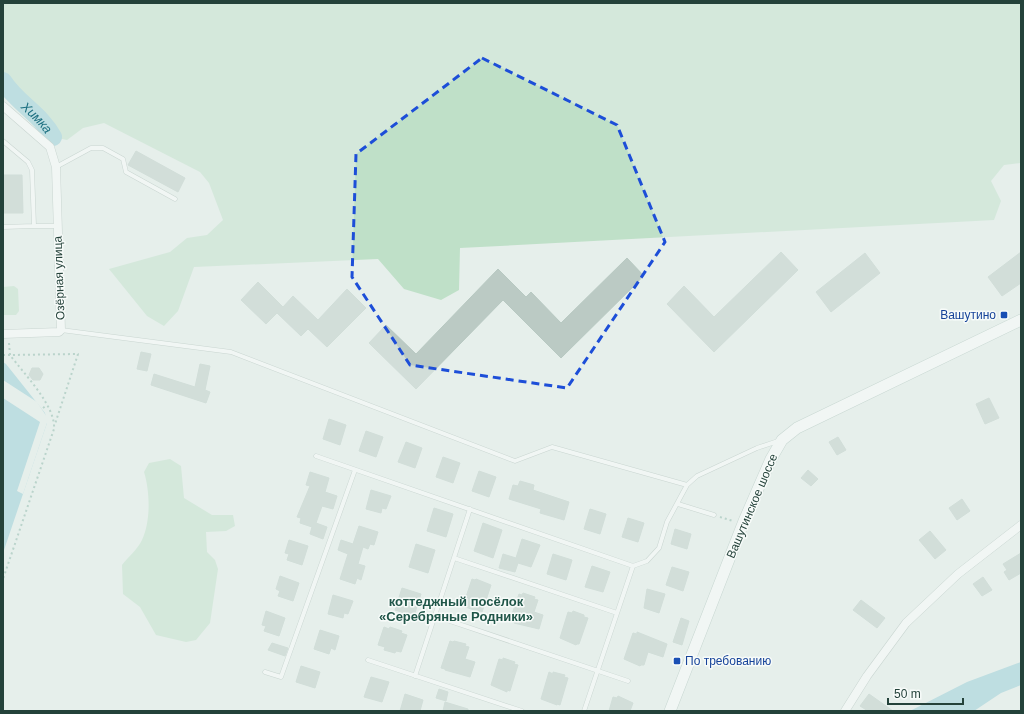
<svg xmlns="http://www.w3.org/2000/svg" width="1024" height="714" viewBox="0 0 1024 714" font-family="Helvetica,sans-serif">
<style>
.green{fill:#bfe0c8}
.water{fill:#8ec9d4}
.pier{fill:#e6efeb}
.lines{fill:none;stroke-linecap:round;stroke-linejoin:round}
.river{stroke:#8ec9d4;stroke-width:18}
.building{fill:#bbcac4;stroke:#b8c9c2}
.lane-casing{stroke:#a8b8b2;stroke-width:5}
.street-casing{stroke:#a8b8b2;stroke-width:9}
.secondary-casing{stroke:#a4bbb3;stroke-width:12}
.path{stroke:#86b3a5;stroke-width:2;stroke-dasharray:2 3;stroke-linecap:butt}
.lane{stroke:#fff;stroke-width:4}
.street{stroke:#fff;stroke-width:8}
.secondary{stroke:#fff;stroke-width:11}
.marked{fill:none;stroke:#1d4ed8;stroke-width:3;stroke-dasharray:8 5;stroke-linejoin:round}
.transit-dot{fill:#1a4fb4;stroke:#f7fbf9;stroke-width:1.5}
.labels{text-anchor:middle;stroke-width:3;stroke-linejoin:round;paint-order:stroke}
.street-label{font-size:12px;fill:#24423a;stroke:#f7fbf9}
.transit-label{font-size:12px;fill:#164399;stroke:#f7fbf9;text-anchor:end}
.water-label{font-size:13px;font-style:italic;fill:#1c6f80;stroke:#f7fbf9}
.neighbourhood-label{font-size:13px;font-weight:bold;fill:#1f5548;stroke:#f7fbf9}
</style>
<rect width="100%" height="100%" fill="#e6efeb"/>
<path class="green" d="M3,3H1021V163L1004,165L991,181L1001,201L994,220L460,248L459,290L441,300L404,289L378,259L194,267L178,311L164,326L147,316L109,269L170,252L187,238L207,235L223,220L209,183L200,172L104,123L83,128L67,140L53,137L47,124L23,113L3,96Z
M14,286L18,289L19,311L16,315H3V287Z
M170,459L181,466L184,498L212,515H233L235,526L226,531L206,532L207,552L215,560L218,569L210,623L196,640L186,642L156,635L140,607L123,594L122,565C128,557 138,549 142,540C151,521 150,491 144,472L149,463Z"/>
<path class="water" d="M3,362L6,364L45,413L47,423L3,553Z
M1021,662V685L1001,693L974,711H910L967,682Z"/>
<path class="pier" d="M3,380L37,402L47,417V423L23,494L17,491L40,422L3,398Z"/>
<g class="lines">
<path class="river" id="s1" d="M3,81C17,103 41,114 53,137"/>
</g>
<path class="building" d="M136,151L185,178L178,192L128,165Z
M3,175H22L23,213H3Z
M781,252L798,270L714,352L667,304L684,286L714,317Z
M1021,252V283L1002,296L988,277Z
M865,253L880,273L831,312L816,292Z
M627,258L644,276L561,358L503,300L416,389L369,343L386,325L416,354L498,269L526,297L531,292L561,323Z
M258,282L283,307L293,296L318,320L347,289L366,308L327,347L308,329L301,336L277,313L266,324L241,300Z
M141,352L151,354L147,371L137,369Z
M200,364L210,366L205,390L210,392L206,403L151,385L154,374L195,387Z
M32,368H39L43,374L40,380H33L29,375Z
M989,398L999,418L985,424L976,404Z
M329,419L346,425L340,445L323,439Z
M366,431L383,437L376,457L359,451Z
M838,437L846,450L837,455L829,442Z
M406,442L422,448L415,468L398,462Z
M443,457L460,463L453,483L436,477Z
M808,470L818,479L811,486L801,478Z
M479,471L496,477L489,497L472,491Z
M310,472L329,478L325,492L337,496L333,509L322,506L316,523L327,527L323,539L310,534L312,527L300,523L301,518L297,517L310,486L306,485Z
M520,481L534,485L533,490L569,502L564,520L540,513L541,509L509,499L513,485L518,486Z
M371,490L391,496L386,509L382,508L381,513L366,509Z
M962,499L970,511L957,520L949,508Z
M434,508L453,514L446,537L427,531Z
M590,509L606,514L600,534L584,529Z
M628,518L644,523L638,542L622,537Z
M483,523L502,530L493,558L474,551Z
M359,526L378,532L374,545L370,544L368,549L363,547L358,564L365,566L361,580L357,578L355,584L340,579L348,554L338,550L341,540L353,544Z
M675,529L691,534L687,549L671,544Z
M930,531L946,550L935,559L919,540Z
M522,539L540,545L531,567L518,563L515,572L499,568L503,554L516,558Z
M289,540L308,546L302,565L287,560L289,554L285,553Z
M416,544L435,550L428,573L409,567Z
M1021,553V573L1009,580L1004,572L1007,570L1003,564Z
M553,554L572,560L566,580L547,574Z
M592,566L610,572L603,592L585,587Z
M672,567L689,572L683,591L666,585Z
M280,576L299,583L293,601L278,596L280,591L276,589Z
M983,577L992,590L982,596L973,584Z
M472,579L475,580L476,579L491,585L482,612L480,611L479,612L463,606Z
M402,588L421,594L414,616L395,610Z
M647,589L665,594L659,613L644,608Z
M523,593L535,597L534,599L538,600L534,612L543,615L539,629L514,623V621L510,620L519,594L522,595Z
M333,595L353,601L348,614L344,613L343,618L328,614Z
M861,600L885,618L877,628L853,610Z
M266,611L285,618L279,636L264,631L266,626L262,625Z
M573,611L584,615V617L588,618L579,644H577L576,645L560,638L568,612L572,613Z
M681,618L689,621L682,645L673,642Z
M384,627L389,629L390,627L402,631L401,633L407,635L401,652L396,651L395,653L384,650L385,647L378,645Z
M320,630L339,636L335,650L331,648L329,654L314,649Z
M637,632L667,644L663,657L648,652L644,665H641L640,666L624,659L633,633L637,634Z
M450,641L453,642L454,641L466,644L465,646L469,647L465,659L475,662L470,677L445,670V669L441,668Z
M272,643L288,648L285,656L268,650Z
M503,658L515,662L514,664L518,665L510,691L507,690V692L491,685L499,659L503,660Z
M301,666L320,672L315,688L296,682Z
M549,672L553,674V672L565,675L564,677L568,678L560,705L557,704V705L541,699Z
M371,677L389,682L382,702L364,697Z
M439,689L448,692L446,701L436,698Z
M405,694L423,700L420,711H400Z
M869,694L893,711H868L860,706Z
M618,696L633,703L630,711H609L613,697L617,698Z
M445,702L468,709V711H443Z"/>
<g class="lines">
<g class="lane-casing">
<path id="lane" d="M3,141L28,162L32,170L34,226H57
M56,167L91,148H103L123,159L126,172L175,199
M3,227L34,226
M61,330L231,352L515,461L552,447L687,485
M316,456L633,566
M678,504L714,515
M454,558L617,613
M435,616L628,681
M368,660L522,711
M265,672L281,677L355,470
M415,676L470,509
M584,711L633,566L647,561L659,548L667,522L687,485L697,476L757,448L778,441"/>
</g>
<g class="street-casing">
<path id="street" d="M3,106L50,147L56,167L61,330L59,332L3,334
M845,711L867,676L906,623L958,574L1021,525"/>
</g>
<g class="secondary-casing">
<path id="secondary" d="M670,711L744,521L771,459L782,440L797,428L1021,320"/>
</g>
<path class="path" d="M9,343L10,355L78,354L55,424
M3,355H10C24,374 56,406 54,429L3,579
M43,408L47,405
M720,517L733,521"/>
<use href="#lane" class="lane"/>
<use href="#street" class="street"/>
<use href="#secondary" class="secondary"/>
</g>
<path d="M0 0H1024V714H0ZM482,58L617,125L665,242L567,388L410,365L352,277L356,154Z" fill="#e6efeb" fill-opacity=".55" fill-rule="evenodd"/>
<path class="marked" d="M482,58L617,125L665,242L567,388L410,365L352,277L356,154Z"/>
<g class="transit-dot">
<rect x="1000" y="311" width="8" height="8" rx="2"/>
<rect x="673" y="657" width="8" height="8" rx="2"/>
</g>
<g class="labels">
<g class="street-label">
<text transform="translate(59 278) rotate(-92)" y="4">Озёрная улица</text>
<text transform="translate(752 506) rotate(-67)" y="4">Вашутинское шоссе</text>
</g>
<g class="transit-label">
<text x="996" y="319">Вашутино</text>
<text x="685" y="665" text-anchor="start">По требованию</text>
</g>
<g class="water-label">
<text dy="5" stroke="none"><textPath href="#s1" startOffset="50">Химка</textPath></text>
</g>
<g class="neighbourhood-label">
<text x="456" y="606">коттеджный посёлок<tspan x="456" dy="15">«Серебряные Родники»</tspan></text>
</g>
</g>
<rect width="1024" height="714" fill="none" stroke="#24423a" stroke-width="8"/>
<path d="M888 698v6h75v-6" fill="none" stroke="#24423a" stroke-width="2"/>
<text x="894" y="698" font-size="12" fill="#24423a" stroke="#f7fbf9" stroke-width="3" paint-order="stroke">50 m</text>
</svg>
